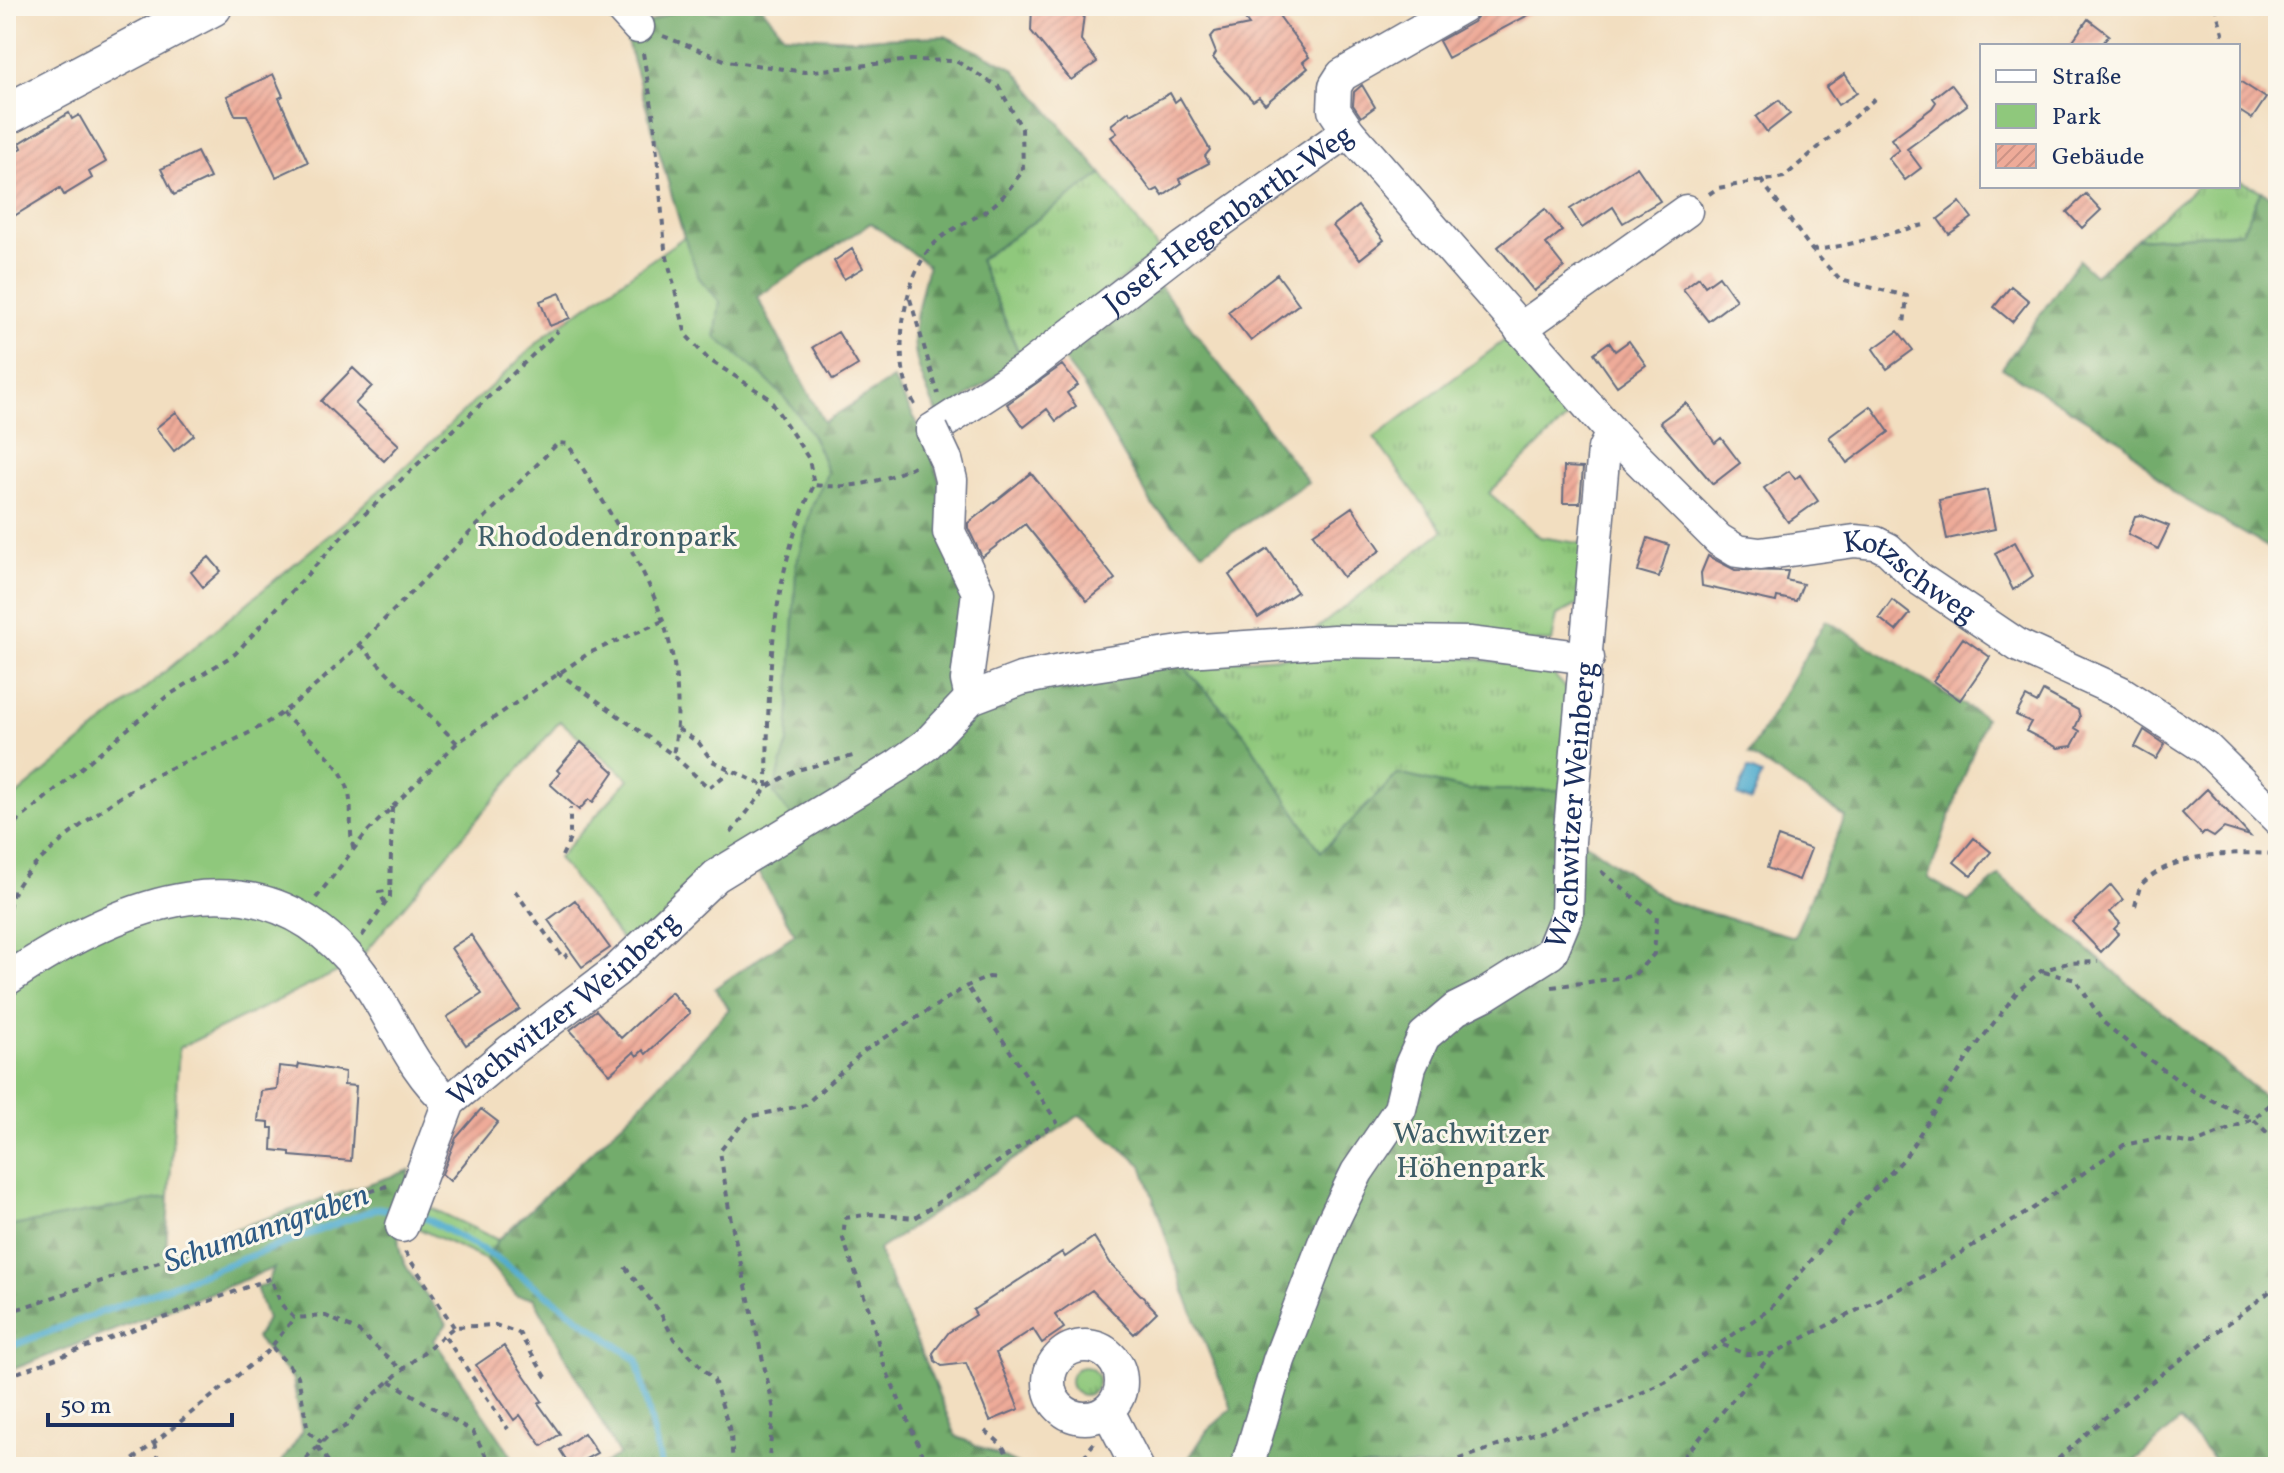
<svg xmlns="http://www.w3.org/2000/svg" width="2284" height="1473" viewBox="0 0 2284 1473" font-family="Vollkorn,serif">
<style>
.grass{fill:url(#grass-tufts);stroke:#557c6d;stroke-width:2}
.forest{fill:url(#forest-firs);stroke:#476e65;stroke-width:2}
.green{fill:#8fc87c;stroke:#557c6d;stroke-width:2}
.water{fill:#4fabcd;stroke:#356d96;stroke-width:2}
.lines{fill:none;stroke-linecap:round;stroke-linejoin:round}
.stream{stroke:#4fabcd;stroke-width:7}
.building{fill:url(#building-hatch)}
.minor-casing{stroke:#666c80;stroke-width:35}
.major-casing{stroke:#666c80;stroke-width:43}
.path{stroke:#666c80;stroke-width:4;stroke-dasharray:6 6;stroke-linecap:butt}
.minor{stroke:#fff;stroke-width:32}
.major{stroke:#fff;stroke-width:40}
.minor-bridge-casing{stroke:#666c80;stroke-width:35;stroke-linecap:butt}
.minor-bridge{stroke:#fff;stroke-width:32}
.labels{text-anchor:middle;stroke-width:6;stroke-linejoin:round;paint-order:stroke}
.street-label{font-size:30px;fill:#1b2f5e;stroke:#fbf7ec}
.park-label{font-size:30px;fill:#3e5d67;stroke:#fbf7ec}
.water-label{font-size:32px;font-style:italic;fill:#2d5a85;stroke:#fbf7ec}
</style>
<defs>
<pattern id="grass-tufts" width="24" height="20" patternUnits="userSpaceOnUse" patternTransform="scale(2)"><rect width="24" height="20" fill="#8fc87c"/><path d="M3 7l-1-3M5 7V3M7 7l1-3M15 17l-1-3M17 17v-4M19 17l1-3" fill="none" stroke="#74a369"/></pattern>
<pattern id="forest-firs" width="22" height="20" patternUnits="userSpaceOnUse" patternTransform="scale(2)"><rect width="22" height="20" fill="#73ac6c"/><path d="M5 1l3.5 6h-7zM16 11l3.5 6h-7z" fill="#5e8c5c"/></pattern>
<pattern id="building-hatch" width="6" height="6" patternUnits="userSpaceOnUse" patternTransform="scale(2)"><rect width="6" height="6" fill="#eeab99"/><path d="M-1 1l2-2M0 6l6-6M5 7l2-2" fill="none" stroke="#cc9386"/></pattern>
</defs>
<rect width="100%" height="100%" fill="#fbf7ec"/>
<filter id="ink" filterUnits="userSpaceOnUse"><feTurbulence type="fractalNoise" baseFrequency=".0125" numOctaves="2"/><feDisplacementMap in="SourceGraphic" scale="16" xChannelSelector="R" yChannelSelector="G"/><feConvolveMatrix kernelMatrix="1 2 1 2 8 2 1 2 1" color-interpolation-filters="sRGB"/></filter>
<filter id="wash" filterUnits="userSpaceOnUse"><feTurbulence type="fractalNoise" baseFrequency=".006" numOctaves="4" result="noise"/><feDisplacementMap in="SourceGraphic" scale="32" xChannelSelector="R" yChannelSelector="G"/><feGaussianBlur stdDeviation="1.8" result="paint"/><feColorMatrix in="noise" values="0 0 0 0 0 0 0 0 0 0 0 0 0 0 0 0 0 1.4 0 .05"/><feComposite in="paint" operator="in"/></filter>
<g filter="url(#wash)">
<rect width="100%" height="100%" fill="#f2dec0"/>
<path class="grass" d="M1102,174L1159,250L1021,358L979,260Z
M2238,180L2261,191L2242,232L2136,239L2197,186H2238Z
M1513,334L1578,408L1489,493L1540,537L1585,544L1580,604L1557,615L1552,642L1307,636L1443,531L1374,438Z
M1394,649L1549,668L1572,698L1561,790H1468L1398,774L1321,852L1240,728L1181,664Z
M421,1203L498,1240L486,1260L411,1225Z
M1070 1381a14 14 0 1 1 28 0a14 14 0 1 1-28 0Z"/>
<path class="forest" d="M684,6H761L784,35L851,39L945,36L1013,68L1102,174L979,260L1021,358L939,417C906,346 910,340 928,265L871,223L757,297L824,422L893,379L927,441L973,592L956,695L927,731L795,821L773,794L788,741L796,566L812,506L827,473C809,410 764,376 715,337L720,302L699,278L684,237L625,34Z
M2261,191L2278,199V553L2172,492L2123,442L2002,368L2079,260L2095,275L2136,239L2242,232Z
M1160,286L1308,482L1203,552L1153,506L1083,385L1063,359Z
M1826,620L1985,718L1928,878L1969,902L1999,876L2278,1108V1467H2220L2180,1421L2128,1467H1183L1207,1431L1232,1409L1185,1294L1142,1165L1080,1115L878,1250L956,1436L1023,1467H599L619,1455L534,1298L517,1296L486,1260L498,1240L633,1113L729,1009L715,988L795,934L751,861L971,707L1034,688L1181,664L1240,728L1321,852L1398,774L1468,790H1561L1556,822L1668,901L1794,937L1845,817L1749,754Z
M410,1170C388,1259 395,1252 447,1324L434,1340L519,1467H282V1462L302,1432L293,1379L256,1338L267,1319L256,1287L267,1284L274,1268L6,1372V1227L169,1197L166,1252Z"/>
<path class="green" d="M684,237L699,278L720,302L715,337C764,376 809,410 827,473L812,506L796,566L788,741L773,793L795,821L628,948L558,858L629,779L560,721L356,963L179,1048L169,1197L6,1227V804L353,515L547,334Z"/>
<path class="water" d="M1748,769L1762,775L1751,801L1737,796Z"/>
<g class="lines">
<path class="stream" d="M413,1215L424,1217L495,1257L637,1360L661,1467
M6,1348L378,1208L397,1211"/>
</g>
<g id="blocks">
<path class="building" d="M1032,6H1085L1081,40L1097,62L1071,80L1031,31Z
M1235,6H1272L1309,57L1303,62L1308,68L1265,104L1259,97L1253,101L1213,58L1216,53L1210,38L1215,32L1249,25Z
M1486,6H1545L1448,58L1439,41L1473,22Z
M2088,19L2109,35L2101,46H2069Z
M273,74L283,96L279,98L308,162L276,177L247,115H235L227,96Z
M1845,74L1857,93L1838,105L1826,87Z
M2238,80L2266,98L2252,119L2238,110Z
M1951,84L1967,105L1907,149L1921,168L1905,180L1888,158L1899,150L1891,139L1932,108L1936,102L1933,98Z
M1362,85L1375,107L1361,117L1353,105L1354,92Z
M1170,93L1175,102L1180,98L1210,150L1205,156L1209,163L1179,179L1182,183L1163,196L1158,189L1152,192L1111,137L1117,133L1111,125L1129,111L1131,114Z
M1779,100L1790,114L1767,132L1756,117Z
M69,113L72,119L79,115L106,162L89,172L92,178L64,195L60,188L6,221V157L22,148L20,143Z
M197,152L210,178L174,195L161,169Z
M1637,167L1660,201L1623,223L1613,207L1582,228L1570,209Z
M2086,194L2101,210L2082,228L2067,212Z
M1960,202L1972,218L1949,234L1938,219Z
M1358,206L1384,240L1360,259L1333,226Z
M1545,209L1562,231L1546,244L1564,267L1534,291L1498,247Z
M852,249L863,268L844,279L834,261Z
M1277,274L1299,304L1251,341L1228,312Z
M1719,276L1736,300L1708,321L1683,289L1699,277L1705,286Z
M2011,286L2029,301L2012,322L1994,307Z
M560,293L570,318L550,326L540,301Z
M1898,331L1913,350L1887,369L1873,349Z
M838,332L858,365L833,380L813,347Z
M1629,341L1646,365L1617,386L1594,353L1609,342L1615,351Z
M1062,365L1078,385L1067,393L1076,406L1056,421L1047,409L1024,427L1007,404Z
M353,368L372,386L355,404L399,445L384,461L321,401Z
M1686,403L1715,443L1721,438L1740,463L1713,484L1660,422Z
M1871,406L1889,432L1847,463L1829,437Z
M176,412L194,435L174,451L156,428Z
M1564,467L1583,468L1580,503H1563Z
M1789,471L1795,479L1800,475L1818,501L1788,522L1764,488Z
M1031,473L1115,579L1087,601L1025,524L982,557L968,528V523Z
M1987,490L1995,529L1947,539L1939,500Z
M1352,507L1381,550L1343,577L1313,534Z
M2141,515L2169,526L2158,549L2128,534L2135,516Z
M1648,538L1669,545L1659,577L1638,571Z
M2015,542L2033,576L2013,590L1995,553Z
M1268,549L1297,592L1258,618L1229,575Z
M1708,556L1735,570L1788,571L1786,580L1803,584L1796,601L1777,597L1776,602L1702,586L1701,573Z
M209,557L221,571L203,587L191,572Z
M1892,600L1910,614L1896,631L1879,618Z
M1963,638L1990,657L1960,700L1933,681Z
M2043,691L2078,710L2080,717L2075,728L2080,731L2072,746L2058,748L2026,731L2031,722L2016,715L2026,697L2037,703Z
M2144,730L2165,744L2156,759L2135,747Z
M581,742L614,772L593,802L589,799L579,810L550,784L560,773L557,770Z
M2207,789L2250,836L2224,828L2214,837L2205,832L2202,835L2182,813Z
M1778,837L1811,849L1799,880L1767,868Z
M1974,838L1991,852L1971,876L1954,862Z
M2111,885L2123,900L2110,912L2120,923L2114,929L2119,933L2101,952L2072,922Z
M575,900L610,948L582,967L548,920Z
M471,935L520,1009L466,1045L447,1017L482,994L451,948Z
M671,992L690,1013L646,1054L643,1050L637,1056L634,1052L610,1074L570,1030L596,1010L621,1038Z
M299,1064L345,1072L344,1085L356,1086L351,1161L290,1156V1152L272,1150L273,1128H269V1122L258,1121L261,1091L277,1089L279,1066L298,1068Z
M481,1109L498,1122L450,1181L442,1174L456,1138Z
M1094,1237L1111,1264L1157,1312L1134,1334L1092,1290L1055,1315L1064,1328L1042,1343L1033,1329L996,1353L1019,1409L990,1421L966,1363L942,1366L935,1361L933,1353L949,1332L976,1315L973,1310L1062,1252L1065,1257Z
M504,1346L542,1401L538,1403L560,1434L542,1446L520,1415L514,1420L476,1365Z
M584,1433L597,1453L571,1467L560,1450Z"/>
</g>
</g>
<g filter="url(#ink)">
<use href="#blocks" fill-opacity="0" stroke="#666c80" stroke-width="2"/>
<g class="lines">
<g class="minor-casing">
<g id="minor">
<path d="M619,6L638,27"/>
<path id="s1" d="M1463,6L1342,75L1335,86L1334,110L1348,131L1612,433L1719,540L1737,551L1760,554L1855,541L1876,543L1888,549L1918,578L2019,646L2120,692L2206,748L2278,819"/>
<path d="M1520,329L1686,211"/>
<path id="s2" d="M932,430L1026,369L1184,247L1348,131"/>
<path d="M946,460L951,480L949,532L978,592L967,680L971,698"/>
<path d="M6,980C117,905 261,840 361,973C392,1014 409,1068 449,1102"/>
<path id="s3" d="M402,1226L449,1102L511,1050L616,971L716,876L897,766L927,744L971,698L1021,679L1075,668L1187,651L1334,641L1471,643L1588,658"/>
<circle cx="1085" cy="1382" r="36"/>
<path d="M1108,1411L1137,1467"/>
<path id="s4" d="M1247,1467L1279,1360L1331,1225L1357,1172L1400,1109L1410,1067L1424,1036L1456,1009L1486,994L1551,953L1567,914L1569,841L1604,449L1612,433"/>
</g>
</g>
<g class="major-casing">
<path id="major" d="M6,115L212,6"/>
</g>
<path class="path" d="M2215,6L2223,33L2221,46
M663,36L727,61L805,72L911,60L956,61L999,87L1022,129L1023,171C1014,181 1006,195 995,204C977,220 949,227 933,245C901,279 889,371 918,409
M643,53L654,119L665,249L686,335L708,359L769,398L809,459L814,485C849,490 889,481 919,463
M1761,180L1812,250L1840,280L1907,296L1904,325
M1709,194L1718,188L1784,177L1878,96
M1812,250C1850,247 1886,233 1924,225
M910,299L938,394
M360,645L457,743
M557,672L673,755L709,788L730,771
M282,713C304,735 344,762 349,794C353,813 348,831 354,850
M678,729L699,743L712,761L767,787
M767,787C768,686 769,577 814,485
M6,831L166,697L235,654L346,532L558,331
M731,833L767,787L797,770L857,755
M562,856L570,839V808
M515,891L563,958L568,954
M316,898L367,832L457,743L589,653L665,620
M385,903L379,892L391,890
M2135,906L2140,886C2173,851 2234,852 2278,854
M362,936L390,897L392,806
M9,944C7,920 6,900 21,880C47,848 123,791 160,773C201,754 243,740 280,714C320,686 357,646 392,612C447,556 503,499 558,443L568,444C627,543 696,632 673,755
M2044,972L2076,980L2103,1022L2139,1052L2193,1091L2253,1119L2278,1143
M1552,987L1633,976L1654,954L1657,916L1597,868
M405,1252L454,1327
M625,1267L660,1312L674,1339L714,1380L731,1434L733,1467
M6,1313L387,1186
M445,1337L508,1429
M1723,1345L1746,1354H1772L1920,1278L2029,1211L2124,1145L2158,1138L2193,1144L2253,1119L2278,1098
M272,1347L298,1376L308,1431L322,1443
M6,1377L271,1278L281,1304L294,1318L326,1316L358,1331L402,1370
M390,1381L473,1432L492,1467
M985,1431C998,1441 1010,1449 1008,1467
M154,1443L160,1467
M318,1447L332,1467
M124,1467L268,1351L294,1318
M297,1467L329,1435L348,1425L357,1410L402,1370L454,1327L495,1325L519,1333L549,1382
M768,1467L774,1409L730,1216L720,1151L748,1117L805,1105L864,1051L967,986L989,977L999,978
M928,1467L884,1365L871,1315L843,1239L845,1218L871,1214L915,1218L1057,1122L967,986
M977,1467L991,1457L1003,1467
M1017,1467L1029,1462L1047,1467
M1076,1467L1094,1443
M1437,1467L1611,1407L1665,1382L1770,1309L1854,1210L1904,1159L1970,1054L2018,991L2041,971L2068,963L2098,962
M1675,1467L1772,1354
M2049,1467L2103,1419L2268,1293L2278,1279"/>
<use href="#minor" class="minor"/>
<use href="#major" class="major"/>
<g class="minor-bridge-casing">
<path id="minor-bridge" d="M932,430L946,460"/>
</g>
<use href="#minor-bridge" class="minor-bridge"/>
</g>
</g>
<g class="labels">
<g class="street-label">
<text dy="10" stroke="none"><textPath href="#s2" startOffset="364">Josef-Hegenbarth-Weg</textPath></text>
<text dy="10" stroke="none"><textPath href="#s1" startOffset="960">Kotzschweg</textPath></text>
<text dy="10" stroke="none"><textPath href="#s4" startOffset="772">Wachwitzer Weinberg</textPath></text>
<text dy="10" stroke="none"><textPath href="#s3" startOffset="280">Wachwitzer Weinberg</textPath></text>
</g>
<g class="park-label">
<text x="607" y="546">Rhododendronpark</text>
<text x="1471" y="1143">Wachwitzer<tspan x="1471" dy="34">Höhenpark</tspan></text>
</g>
<g class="water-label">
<text transform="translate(266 1227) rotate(-19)" y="11">Schumanngraben</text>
</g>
</g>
<rect width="2284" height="1473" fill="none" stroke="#fbf7ec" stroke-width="32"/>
<rect x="1980" y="44" width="260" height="144" fill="#fbf7ec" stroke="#a1a7b3" stroke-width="2"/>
<rect x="1996" y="70" width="40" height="12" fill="#ffffff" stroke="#a1a7b3" stroke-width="2"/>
<text x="2052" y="84" font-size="24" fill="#1b2f5e">Straße</text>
<rect x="1996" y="104" width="40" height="24" fill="#8fc87c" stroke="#a1a7b3" stroke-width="2"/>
<text x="2052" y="124" font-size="24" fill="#1b2f5e">Park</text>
<rect x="1996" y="144" width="40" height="24" fill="url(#building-hatch)" stroke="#a1a7b3" stroke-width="2"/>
<text x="2052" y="164" font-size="24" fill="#1b2f5e">Gebäude</text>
<path d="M48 1413v12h184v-12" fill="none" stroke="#1b2f5e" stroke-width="4"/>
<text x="60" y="1413" font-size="24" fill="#1b2f5e" stroke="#fbf7ec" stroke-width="6" paint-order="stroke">50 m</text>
</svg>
